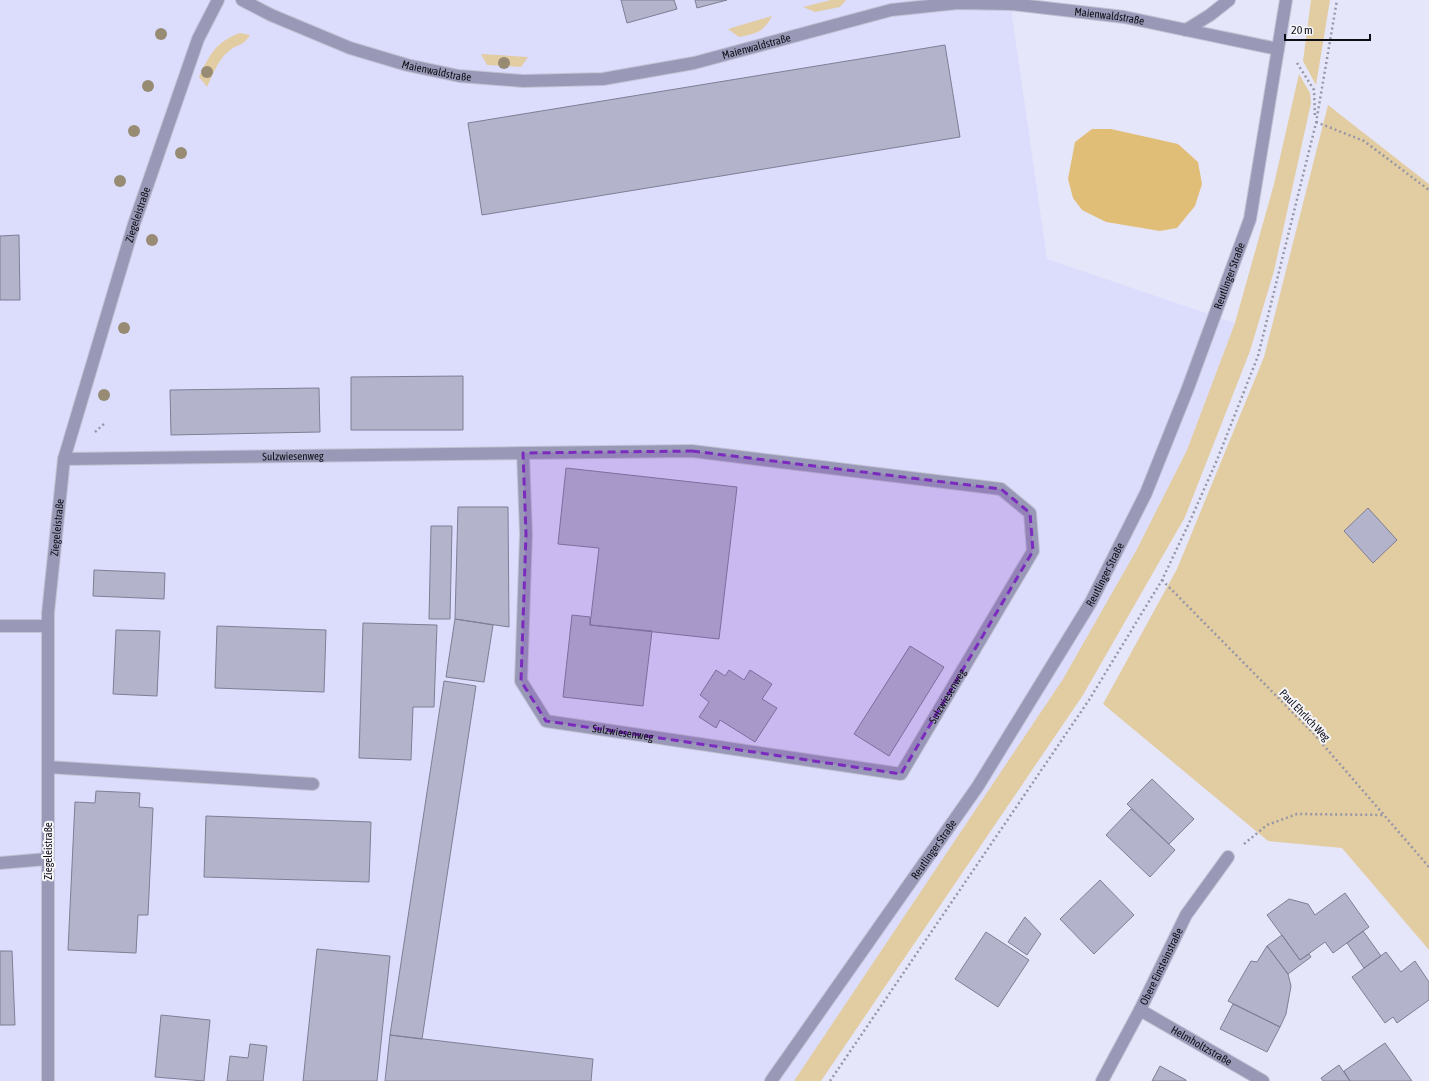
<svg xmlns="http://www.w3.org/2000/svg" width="1429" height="1081" viewBox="0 0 1429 1081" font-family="'Asap Condensed',sans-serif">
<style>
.built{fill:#dcdcfd}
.green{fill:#e2cca1}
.water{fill:#e1be78}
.building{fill:#b3b3cc;stroke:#7e7e95}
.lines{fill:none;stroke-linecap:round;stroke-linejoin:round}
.lane-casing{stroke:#c3c3d6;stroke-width:14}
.street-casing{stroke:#c3c3d6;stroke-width:14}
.path{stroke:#9696a6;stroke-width:2.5;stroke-dasharray:2 3;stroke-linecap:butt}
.lane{stroke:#9999b7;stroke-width:12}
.street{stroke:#9999b7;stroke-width:12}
.tree{fill:#988b74}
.marked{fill:#7b2cbf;fill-opacity:0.2;stroke:#7b2cbf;stroke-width:3;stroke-dasharray:8 5;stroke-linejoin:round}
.labels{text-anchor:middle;stroke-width:4;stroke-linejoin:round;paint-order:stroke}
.street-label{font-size:11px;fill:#0e0d16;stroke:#f5f5fa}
</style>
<rect width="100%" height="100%" fill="#e6e6fb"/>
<path class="built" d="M0,0H1014L1012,15L1047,259L1235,323L1187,450L1137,549L1063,679L794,1081H0Z"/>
<path class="green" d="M831,0H846L840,7L815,12L803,7Z
M1311,0H1330L1316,85L1303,61Z
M772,16C763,33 756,33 739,37L728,29Z
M240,33L250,35C242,47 240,43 230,50C218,59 213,74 207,87L199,77C209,55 217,41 240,33Z
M481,54L528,57L521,67L487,65Z
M1299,74L1310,93L1311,103L1274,271L1250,351L1185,517L1083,695L821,1081H794L1063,679L1137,549L1187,450L1235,323L1274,184Z
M1328,105L1429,184V950L1342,848L1268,841L1103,704L1177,569L1264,357Z"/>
<path class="water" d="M1092,129H1111L1178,144L1198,162L1202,184L1195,206L1177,228L1160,231L1106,222L1082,210L1073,198L1068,179L1075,142Z"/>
<path class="building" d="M621,0H674L677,9L627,23Z
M695,0H727L697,8Z
M945,45L960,137L482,215L468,123Z
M19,235L20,300H0V236Z
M463,376V430H351V377Z
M319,388L320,432L171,435L170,390Z
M566,468L737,487L719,639L590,625L599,548L558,544Z
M458,507H508L509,627L455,619Z
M1368,508L1397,540L1373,563L1344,531Z
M431,526H452L450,619H429Z
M94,570L165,573L164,599L93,596Z
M572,615L590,617V625L652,631L643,706L563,697Z
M455,619L493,625L484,682L446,677Z
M363,623L437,625L434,707H413L411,760L359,758Z
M217,626L326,630L324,692L215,688Z
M116,630L160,631L157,696L113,694Z
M910,646L944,667L889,756L854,734Z
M716,670L725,676L729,670L744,680L750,670L772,684L762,699L777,708L755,742L720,720L716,728L699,717L709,702L700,695Z
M444,681L476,686L422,1039L390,1035Z
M1152,779L1194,819L1169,844L1127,804Z
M96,791L140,793L139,807L153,808L148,915H138L136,953L68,950L75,802L95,803Z
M1131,809L1175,850L1150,877L1106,835Z
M206,816L371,822L369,882L204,877Z
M1100,880L1134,915L1094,954L1060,919Z
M1345,893L1369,927L1333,953L1325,942L1300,960L1267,915L1289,899L1308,904L1315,915Z
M1025,917L1041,934L1027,955L1008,942Z
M1363,931L1381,956L1364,968L1347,943Z
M986,932L1029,960L998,1007L955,979Z
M1282,935L1300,960L1309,954L1311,957L1288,974L1267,946Z
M1267,946L1288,974L1291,986L1286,1014L1280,1027L1228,1001L1251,961L1257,962Z
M317,949L390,956L377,1081H303Z
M0,951H12L15,1025H0Z
M1386,952L1401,972L1415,961L1429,982V1000L1397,1023L1393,1017L1385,1023L1352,977Z
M1233,1004L1280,1027L1267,1052L1220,1029Z
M161,1015L210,1020L204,1081L155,1077Z
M390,1035L593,1059L591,1081H385Z
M1385,1043L1412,1081H1350L1344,1071Z
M250,1044L267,1046L263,1081H227L230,1056L248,1058Z
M1339,1065L1350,1081H1323L1321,1078Z
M1160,1066L1186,1080V1081H1152Z"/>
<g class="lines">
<g class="lane-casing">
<path id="lane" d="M0,626H47
M48,767L313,784
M0,863L47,859"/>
</g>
<g class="street-casing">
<g id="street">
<path id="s1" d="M242,0L271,15L350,48L407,65L459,76L523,81L603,79L694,63L891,10L958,3L1011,4L1124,17L1278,49"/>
<path d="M1186,30L1210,15L1229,0"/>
<path id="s2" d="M64,459L523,453L526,534L521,681L546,721L901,774L1033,551L1030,513L1001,489L692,451L523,453"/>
<path id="s3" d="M1140,1010L1263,1081"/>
<path id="s4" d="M48,1081V613L64,459L134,224L198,39L218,0"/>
<path id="s5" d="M771,1081L978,786L1091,602L1146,493L1188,388L1250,219L1286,0"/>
<path id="s6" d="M1102,1081L1140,1010L1186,915L1228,857"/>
</g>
</g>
<path class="path" d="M1297,63L1314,90L1315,117
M1316,122L1364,141L1429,190
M95,432L105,423
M1162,580L1313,733L1429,867
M1244,844L1267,825L1297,814L1384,815
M830,1081L1089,700L1162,580L1190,521L1217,460L1258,356L1316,123L1337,0"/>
<use href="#lane" class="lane"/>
<use href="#street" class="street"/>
</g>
<g class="tree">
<circle cx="161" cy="34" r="6"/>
<circle cx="504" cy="63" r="6"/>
<circle cx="207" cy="72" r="6"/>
<circle cx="148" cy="86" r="6"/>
<circle cx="134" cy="131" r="6"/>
<circle cx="181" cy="153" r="6"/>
<circle cx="120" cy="181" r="6"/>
<circle cx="152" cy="240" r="6"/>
<circle cx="124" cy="328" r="6"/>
<circle cx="104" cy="395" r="6"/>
</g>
<path class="marked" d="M692,451L1001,489L1030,513L1033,551L901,774L546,721L521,681L526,534L523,453Z"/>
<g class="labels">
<g class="street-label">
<text dy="4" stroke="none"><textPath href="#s1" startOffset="891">Maienwaldstraße</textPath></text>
<text dy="4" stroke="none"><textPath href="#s1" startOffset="532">Maienwaldstraße</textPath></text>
<text dy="4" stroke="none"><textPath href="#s1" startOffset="208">Maienwaldstraße</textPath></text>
<text dy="4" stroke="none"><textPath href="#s4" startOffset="878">Ziegeleistraße</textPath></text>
<text dy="4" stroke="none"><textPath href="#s5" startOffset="931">Reutlinger Straße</textPath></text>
<text dy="4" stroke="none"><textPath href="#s2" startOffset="229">Sulzwiesenweg</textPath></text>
<text dy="4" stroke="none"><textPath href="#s4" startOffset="554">Ziegeleistraße</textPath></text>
<text dy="4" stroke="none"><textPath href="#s5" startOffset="607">Reutlinger Straße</textPath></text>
<text dy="4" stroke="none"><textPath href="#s2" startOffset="1184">Sulzwiesenweg</textPath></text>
<text transform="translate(1305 715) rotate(46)" y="4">Paul Ehrlich Weg</text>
<text dy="4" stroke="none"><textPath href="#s2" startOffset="812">Sulzwiesenweg</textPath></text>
<text dy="4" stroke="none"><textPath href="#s5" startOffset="283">Reutlinger Straße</textPath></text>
<text transform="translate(48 851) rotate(-90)" y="4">Ziegeleistraße</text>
<text dy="4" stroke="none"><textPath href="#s6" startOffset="129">Obere Einsteinstraße</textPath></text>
<text dy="4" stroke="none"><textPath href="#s3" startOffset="71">Helmholtzstraße</textPath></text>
</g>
</g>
<path d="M1285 34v6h85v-6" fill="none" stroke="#0e0d16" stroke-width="2"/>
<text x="1291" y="34" font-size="12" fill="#0e0d16" stroke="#f5f5fa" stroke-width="3" paint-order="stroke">20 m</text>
</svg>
